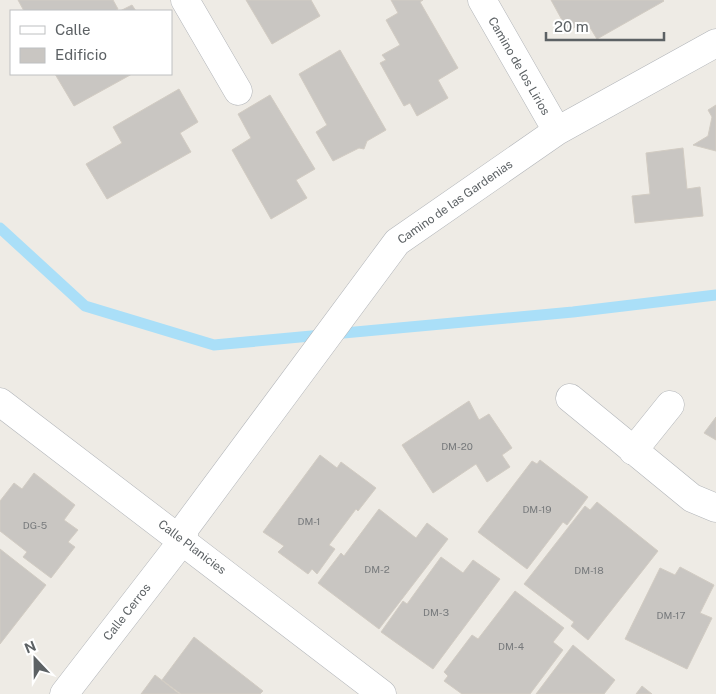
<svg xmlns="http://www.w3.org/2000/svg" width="716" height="694" viewBox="0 0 716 694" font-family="'Public Sans',sans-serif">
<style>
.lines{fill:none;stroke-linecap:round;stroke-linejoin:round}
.stream{stroke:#aadff8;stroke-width:11}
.building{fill:#c9c6c2;stroke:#d2ccc3}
.minor-casing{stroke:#b2b5b9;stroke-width:29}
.minor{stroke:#fff;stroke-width:28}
.labels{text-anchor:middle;stroke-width:4;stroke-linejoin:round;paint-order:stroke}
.number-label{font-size:10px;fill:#777a7c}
.street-label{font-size:12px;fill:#5c6164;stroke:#fff}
</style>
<rect width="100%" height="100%" fill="#eeebe5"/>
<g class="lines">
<path class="stream" d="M0,228L85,306L214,345L573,312L716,295"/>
</g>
<path class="building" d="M18,0H113L118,9L114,11H24Z
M246,0H311L320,16L272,44Z
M391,0H423L420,2L458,68L438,80L448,98L417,116L410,103L404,106L380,63L386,60L382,55L400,45L386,20L398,13Z
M551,0H663L664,1L597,39L586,21L568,31Z
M132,5L136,11H120Z
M340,50L386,130L367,141L364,149L359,148L333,161L316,132L327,125L299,74Z
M55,74H132L74,106Z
M179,89L198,122L180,133L191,152L107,199L86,164L122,143L113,127Z
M270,95L315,169L296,180L307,198L271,219L232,150L251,138L238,114Z
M716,105V151L693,145L708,136L712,117L708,110Z
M683,148L687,189L700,187L703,216L635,223L632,196L650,194L646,153Z
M469,401L479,420L489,414L512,448L502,455L510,467L487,482L476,464L433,493L402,445Z
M716,417V440L704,433Z
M320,455L337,468L341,462L376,488L358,511L356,509L329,545L335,549L317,574L312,569L308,574L278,552L284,546L263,532Z
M540,460L588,497L567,525L563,522L527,569L478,532L532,461L537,464Z
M34,473L75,505L64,520L78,530L68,542L75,547L51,578L23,557L27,552L0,531V501L14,483L22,489Z
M597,502L658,551L588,640L571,626L574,622L524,584L585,506L590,510Z
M379,509L416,538L427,523L448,539L379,629L318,583L341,553L344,556Z
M0,549L46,585L0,644Z
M441,557L463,573L473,560L500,579L433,669L381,632L403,601L407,604Z
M680,567L714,585L700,613L712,618L687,669L625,639L660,568L675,575Z
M515,591L564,628L553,642L563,650L530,694H462L444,681L448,676L444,672L472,635L478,639Z
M194,637L263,691L260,694H181L162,680Z
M573,645L615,680L604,694H536Z
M155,675L178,693L180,694H141Z
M642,686L652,694H636Z"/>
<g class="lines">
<g class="minor-casing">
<path id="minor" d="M185,0L238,91
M482,0L557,131
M570,398L692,498L716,508
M0,402L382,694
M633,451L670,405
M64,694L183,540L185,528L397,242L557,131L716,43"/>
</g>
<use href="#minor" class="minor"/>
</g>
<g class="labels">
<g class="number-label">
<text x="457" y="450">DM-20</text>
<text x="537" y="513">DM-19</text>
<text x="309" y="525">DM-1</text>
<text x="35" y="529">DG-5</text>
<text x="377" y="573">DM-2</text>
<text x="589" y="574">DM-18</text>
<text x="436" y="616">DM-3</text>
<text x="671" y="619">DM-17</text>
<text x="511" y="650">DM-4</text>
</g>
<g class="street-label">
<text transform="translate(519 66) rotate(60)" y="4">Camino de los Lirios</text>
<text transform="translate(455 202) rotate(-35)" y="4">Camino de las Gardenias</text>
<text transform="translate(192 547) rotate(37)" y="4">Calle Planicies</text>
<text transform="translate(127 612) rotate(-52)" y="4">Calle Cerros</text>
</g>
</g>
<rect x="10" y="10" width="162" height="65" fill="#ffffff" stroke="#bec0c1"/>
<rect x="20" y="26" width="25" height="8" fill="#ffffff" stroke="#bec0c1"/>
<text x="55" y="35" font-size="15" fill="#5c6164">Calle</text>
<rect x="20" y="48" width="25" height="15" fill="#c9c6c2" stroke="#bec0c1"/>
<text x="55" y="60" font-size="15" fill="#5c6164">Edificio</text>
<g transform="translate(35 659) rotate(338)" stroke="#ffffff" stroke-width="4" paint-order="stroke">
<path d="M0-4L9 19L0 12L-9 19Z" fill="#5c6164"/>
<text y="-8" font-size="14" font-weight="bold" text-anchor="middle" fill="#5c6164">N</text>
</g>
<path d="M546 32v8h118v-8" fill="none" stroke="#5c6164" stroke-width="2.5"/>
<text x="554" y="32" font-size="15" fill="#5c6164" stroke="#ffffff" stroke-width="4" paint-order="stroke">20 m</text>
</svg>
